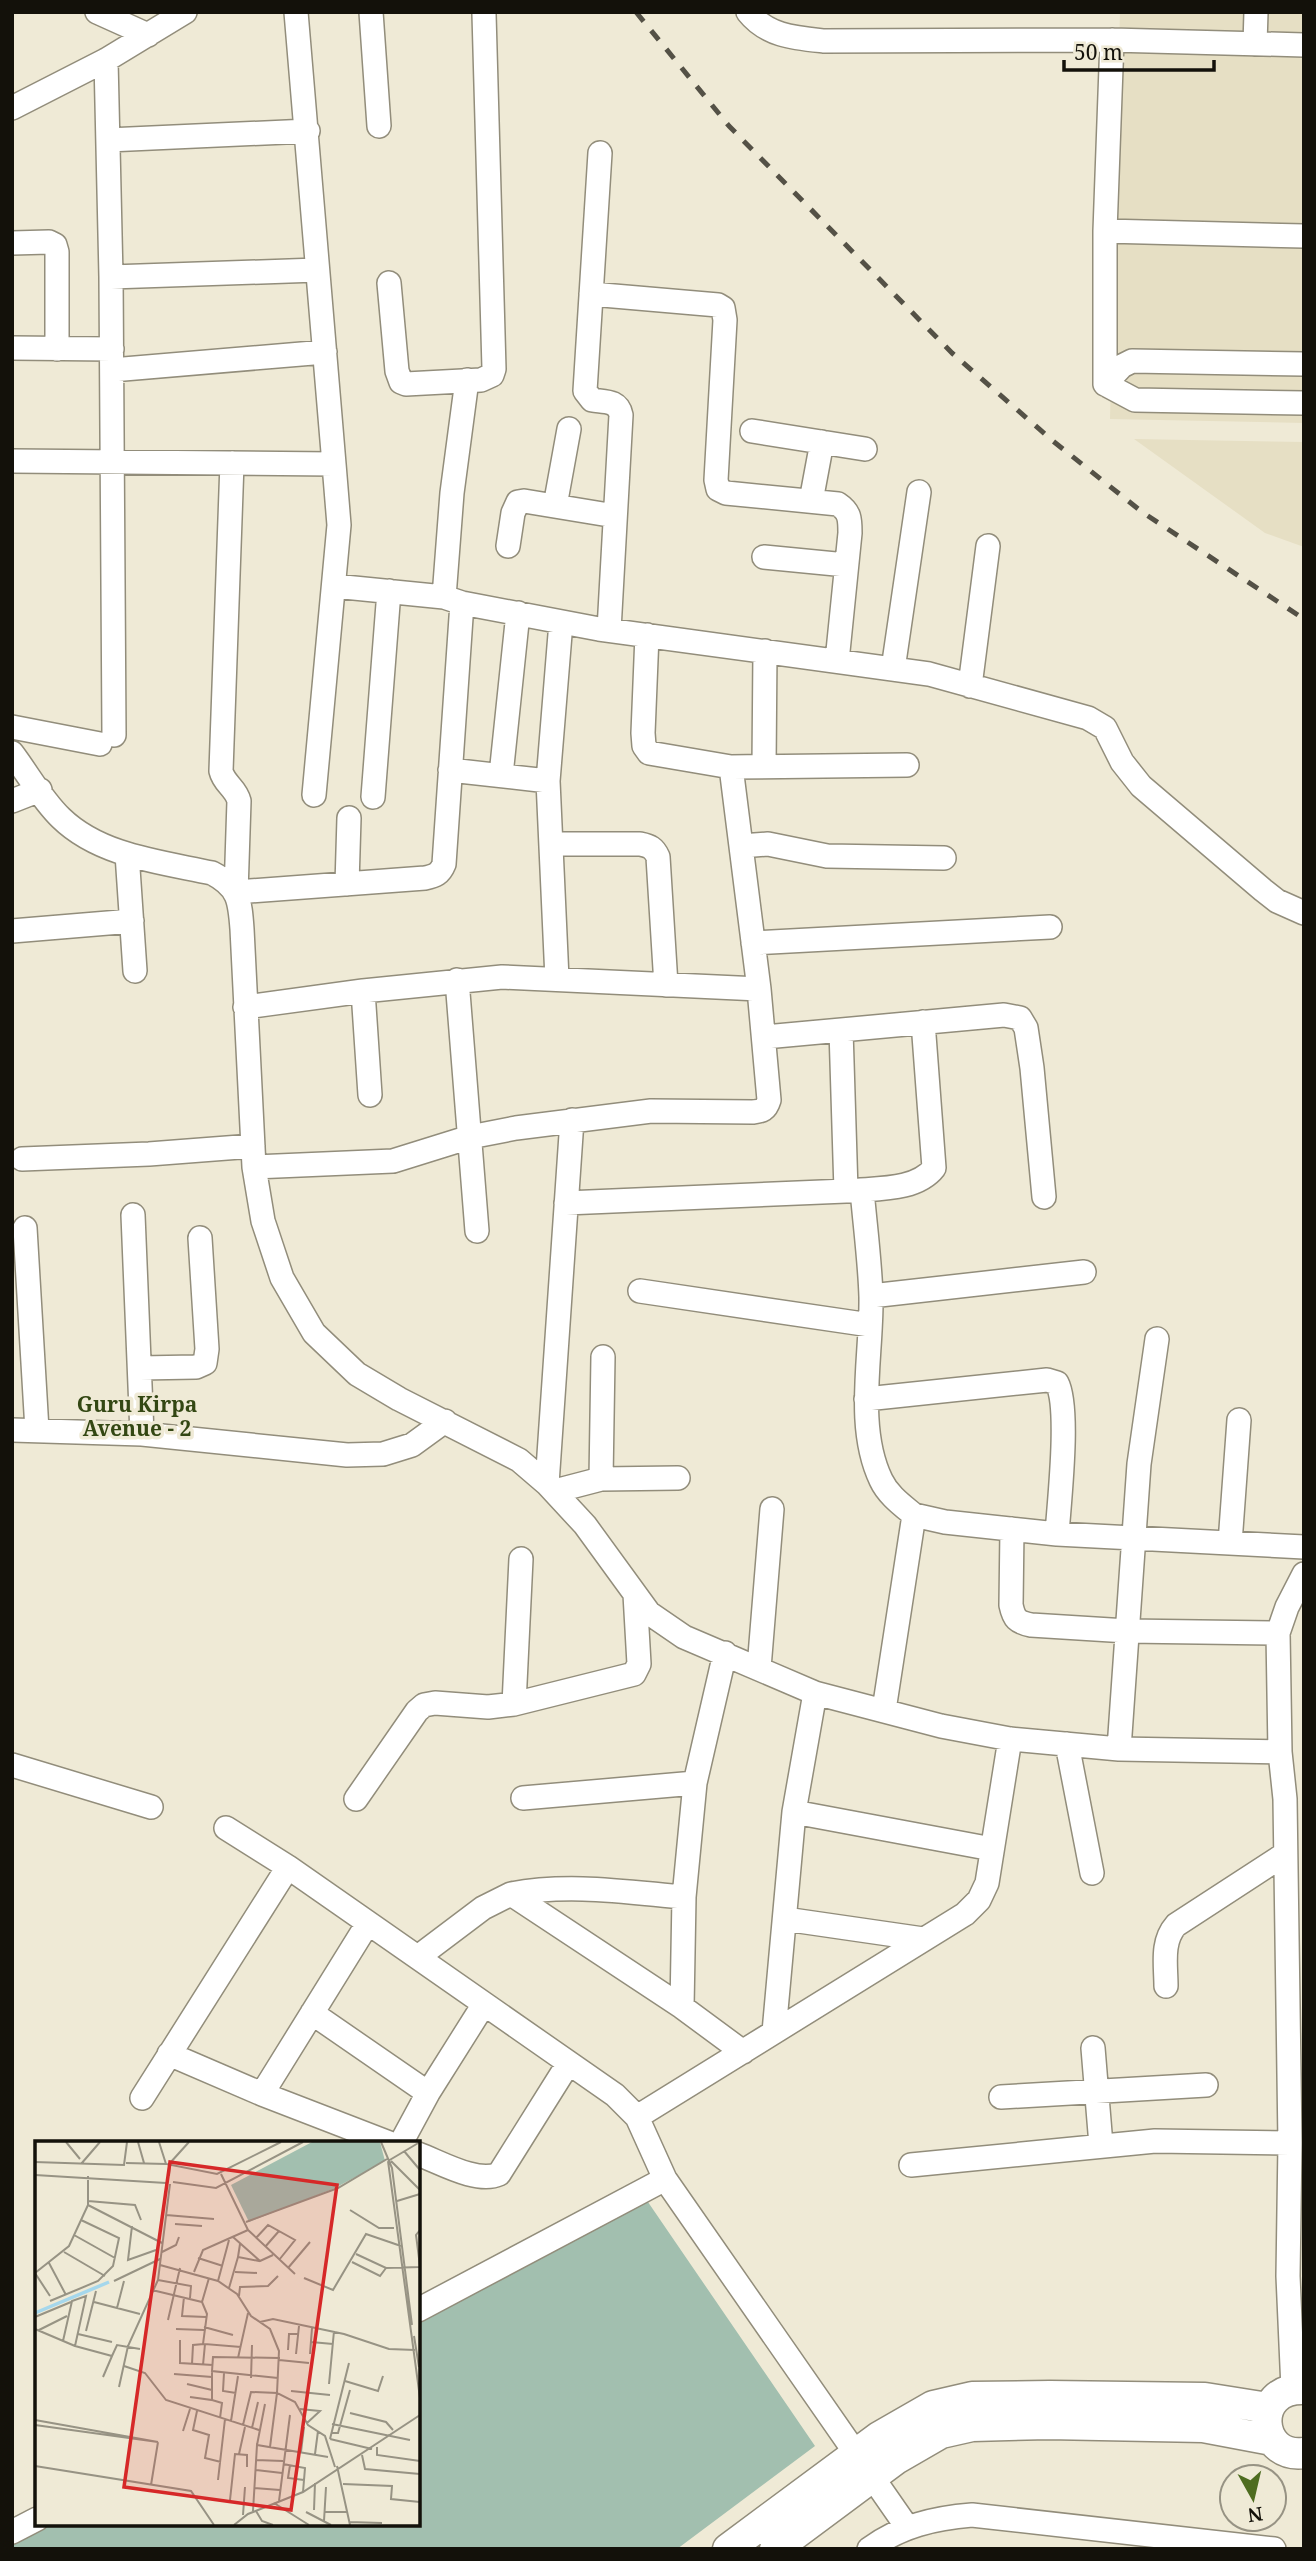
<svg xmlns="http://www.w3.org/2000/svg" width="1316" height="2561" viewBox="0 0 1316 2561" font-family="'Noto Serif',serif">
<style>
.built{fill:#e6dfc4}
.green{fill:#a2bfaf}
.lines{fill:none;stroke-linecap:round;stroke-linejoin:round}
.minor-casing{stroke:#928d7b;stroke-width:26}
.major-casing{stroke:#928d7b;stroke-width:33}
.minor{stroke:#fff;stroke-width:23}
.major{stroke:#fff;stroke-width:30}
.rail{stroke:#545146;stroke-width:5;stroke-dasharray:12 12;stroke-linecap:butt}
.labels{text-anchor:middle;stroke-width:7;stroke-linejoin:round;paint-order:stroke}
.neighbourhood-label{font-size:21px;font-weight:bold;fill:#334713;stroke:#efead6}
.inset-river{fill:none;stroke:#a5d7ec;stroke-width:3.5}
.inset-road{fill:none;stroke:#979384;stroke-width:2}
.view{fill:#d62828;fill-opacity:0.15;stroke:#d62828;stroke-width:3.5}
.inset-edge{fill:none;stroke:#13110a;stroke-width:3.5}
</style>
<rect width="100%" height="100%" fill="#efead6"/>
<path class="built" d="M1120,12H1304V423L1110,419Z
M1134,439L1304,442V547L1265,533Z"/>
<path class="green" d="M637,2186L815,2446L677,2549H12V2540L40,2524H418V2310Z"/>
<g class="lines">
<g class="minor-casing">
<path id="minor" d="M97,12L148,35
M371,12L379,126
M748,12C767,36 795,38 824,41L1112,40L1304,45
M1255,44L1256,12
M106,60L111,277L114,735
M12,108L106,60L185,12
M108,140L308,131
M600,153L585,391L592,400C605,402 618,400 621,415L609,630
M1105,231L1304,236
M12,243L49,242L55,245L57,252V349
M111,277L317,270
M389,283L397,371L401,382L406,384L481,380L492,375L494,369L484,14
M591,294L718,305L723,308L725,320L716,480L718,489L726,493L838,504C850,512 850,519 850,533L837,661
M12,348L112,349
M112,370L325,352
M1105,384V231L1112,40
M1105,384L1122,366L1132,361L1304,364
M1105,384L1135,400L1304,403
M752,431L865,449
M12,461L334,464L296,12
M232,463L221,771C224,784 236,788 239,801L236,892L425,878C435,876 440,874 444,864L462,603
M811,501L822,442
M555,506L569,429
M508,546L513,513L518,502L524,501L615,516
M764,557L846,565
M334,586L444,597L462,603L599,629L929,674L1088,718L1105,728L1122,762L1141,786L1263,890L1277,901L1304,913
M444,597L452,493L467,380
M647,635L643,733L644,746L649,753L731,767
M893,669L919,492
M970,686L988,546
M12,727L100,744
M12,753C28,774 42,800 61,818C100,856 161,862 212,873C239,887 240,901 242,929L254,1167L263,1221L282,1278L314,1333L357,1374L399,1399L519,1460L547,1484L585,1525L649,1613L684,1637L815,1693L941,1726L1010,1739L1119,1749L1280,1752
M764,766L765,651
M450,770L548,781
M501,775L518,613
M314,795L339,525L334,464
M373,797L389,591
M12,801L40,790
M551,844H640C650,846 654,848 658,857L666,985
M741,846L768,844L827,856L944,858
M127,854L135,971
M347,884L349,818
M12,931L132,921
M753,943L1050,927
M557,979L548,781L561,622
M457,980L477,1231
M759,989L731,767L907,765
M363,991L370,1095
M245,1007L363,991L502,977L759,989L769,1100C766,1110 762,1111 753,1112L651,1111L516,1128L470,1137L393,1161L254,1167
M765,1037L1004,1015L1020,1018L1026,1028L1032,1068L1044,1197
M22,1159L149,1154L253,1146
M862,1190C865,1225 870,1262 871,1297C872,1355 855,1426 881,1480C888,1495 902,1505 914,1515
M849,1191C876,1188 916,1191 934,1168L923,1022
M566,1203L846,1191L841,1030
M133,1215L142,1434
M25,1228L37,1430
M640,1291L870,1325
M871,1296L1084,1272
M140,1368L196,1367L205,1363L207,1349L200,1238
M866,1399L1047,1380L1057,1383C1070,1408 1059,1503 1057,1534
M12,1430L142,1434L347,1455L383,1454L412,1445L445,1421
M601,1479L603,1357
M547,1484L572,1120
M555,1491L601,1479L678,1478
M1012,1529L1011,1605C1014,1619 1017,1622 1031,1625L1127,1631L1278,1633
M1230,1543L1239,1420
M759,1668L772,1509
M514,1704L521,1559
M884,1710L914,1515L945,1522L1057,1534L1304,1547
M1067,1744L1092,1873
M1119,1749L1139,1464L1157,1339
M12,1765L151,1807
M523,1798L695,1783
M356,1799L417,1711L424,1705L435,1703L488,1707L514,1704L634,1674L639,1664L635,1594
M794,1812L992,1849
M226,1828L288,1867L615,2095L637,2117L965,1914L979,1900L987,1883L1010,1739
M511,1894C569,1883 626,1892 684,1897L682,2007
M684,1897L695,1783L725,1653
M785,1919L923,1939
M368,1923L262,2094L389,2143
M418,1957L483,1908L511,1894L682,2007L743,2052
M1166,1986C1166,1965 1161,1942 1176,1925L1285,1854
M312,2013L428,2093
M774,2032L794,1812L815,1693
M1093,2048L1101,2145
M169,2054L262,2094
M1001,2097L1206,2085
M142,2098L288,1867
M637,2117L665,2179L907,2527
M401,2143L428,2093L484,2004
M418,2154C440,2162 477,2184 499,2174L568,2064
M911,2165L1155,2141L1290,2143
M418,2310L665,2179
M1293,2389L1288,2276L1290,2143L1285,1799L1280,1752L1278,1633L1287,1607L1304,1574
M12,2532L37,2519
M869,2549C901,2526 934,2518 972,2515L1274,2549"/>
</g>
<g class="major-casing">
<path id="major" d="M1304,2389C1251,2387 1257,2459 1304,2453
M728,2549L879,2437L933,2406L972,2397L1050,2396L1205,2398L1268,2408
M775,2549L896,2459L941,2433L972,2426L1048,2424L1203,2427L1272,2440"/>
</g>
<use href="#minor" class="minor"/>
<use href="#major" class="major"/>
<path class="rail" d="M636,12L729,126L952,353L1053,441L1142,512L1304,619"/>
</g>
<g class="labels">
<g class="neighbourhood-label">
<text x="137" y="1412">Guru Kirpa<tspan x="137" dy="24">Avenue - 2</tspan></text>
</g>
</g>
<g transform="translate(35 2141)">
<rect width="385" height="385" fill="#efead6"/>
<path d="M277,1H345L350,20L300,47L214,81L196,44Z" fill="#a2bfaf"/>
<path class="inset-river" d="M0,172L74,141"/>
<path class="inset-road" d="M31,1L45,18M103,1L109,22M124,1L131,23L182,33L246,1M346,1L357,27L377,184M369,10L385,29M353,20L385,257M353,20L385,1M356,20L385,49M0,21L89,24L92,1M91,22L131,23M46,23L65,1M186,33L213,89M0,34L131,42M134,35L135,22L154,1M138,41L181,47L268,1M53,60L100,64L106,79M362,60L385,53M53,64L127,102M315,69L344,87H359M131,74L179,78M211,81L303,47L352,18M140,83L167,85M97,85L93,119L121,109M385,89L381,94L385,125M39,94L80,117M198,96L225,120L238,114M221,97L233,84L260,99L244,119M205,103L203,116L224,120M230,106L244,90M29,111L70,135M127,111L141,104L144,96M321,113L351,127L385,126M163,117L188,125M317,121L345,135L351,127M14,122L31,154M125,124L183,140L202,153L216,175L235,188L244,210L242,252L260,261L273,284L290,295L300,326M253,127L275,101M159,131L168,109L213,89L260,133M200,131L222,132M0,132L34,105L53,64V35M0,132L15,155M269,137L298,149L331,93L366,105M123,139L156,145L155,157M79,140L125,118M183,140L194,99M194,147L203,116M117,149L167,161L174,137M204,155L205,146L233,145L243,135M149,156L147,175L171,176M15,160L63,140L78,125L84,97L46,79M59,161L105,173M167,161L172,173L168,203M82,167L89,140M0,176L36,161M133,179L145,127M225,181L238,178L309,193L354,208L380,209M169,186L198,194M0,188L40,205M141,188L169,189M4,189L32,175M51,190L61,150M43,193L77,201M379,195L384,226M145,199V222L178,224M28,200L37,160L51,155L40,205L77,215L82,204L105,208M276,201L298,203M253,209L254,193H263M261,213L264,185M275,213L277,187M203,217L213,172M244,219L274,222M157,223L158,204L169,203M168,224L170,203L206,206M89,225L110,232L131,259L224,289M189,232L188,250L201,252M139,233L177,236M68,236L77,215M216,237L217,204M243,237L177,230L178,216L245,217M310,240L343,250L348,235M152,243L177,249M294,243L299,190M84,246L93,205L123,139L135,43M256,250L295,254M155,256L177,259V230M177,259L187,262L185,277M265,268L285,270L272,282M162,270L158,289L174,294L170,317L186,321M315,272L351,281L358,289M0,279L123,301M196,280L203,235M297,283L375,299M0,284L123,301M208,284L216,251L242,252L235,306M217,287L223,261M148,290L155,268M296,292H303L315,249M295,298L314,222M295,298L337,308M222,304L230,263M342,306V314L385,320M266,311L269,286M204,313L210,286M280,313L283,290M327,314L330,328L385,333M221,319L248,320M248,323L270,327L268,351M255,324L253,337L269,339M0,325L156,350L179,384M302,325L315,384M221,329L247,332M183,339L190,278M308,343L357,345L356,358L385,361M116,344L123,301M219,347L245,349M195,359L200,313L212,314V326M244,360L255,274M239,362L274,384M279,369L280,342M218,370L222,304L293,316M221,370L227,380L238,384M271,371L296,384M290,371H313M208,374L210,346M289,380L291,346M314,381L347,382M199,384L213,373L268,351L385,274"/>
<path class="view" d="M135,21L302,44L256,369L89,346Z"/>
<rect width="385" height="385" class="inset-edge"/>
</g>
<rect width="1316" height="2561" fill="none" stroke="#13110a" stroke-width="28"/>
<g transform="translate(1253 2498) rotate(172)"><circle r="33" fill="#efead6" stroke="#979384" stroke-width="2"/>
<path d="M0-5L12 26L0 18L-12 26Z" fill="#4e6c20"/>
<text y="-10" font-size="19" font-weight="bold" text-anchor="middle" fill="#13110a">N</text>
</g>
<path d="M1064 60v10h150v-10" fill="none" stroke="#13110a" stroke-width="3.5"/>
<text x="1074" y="60" font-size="21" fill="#13110a" stroke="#efead6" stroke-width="5" paint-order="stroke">50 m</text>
</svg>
